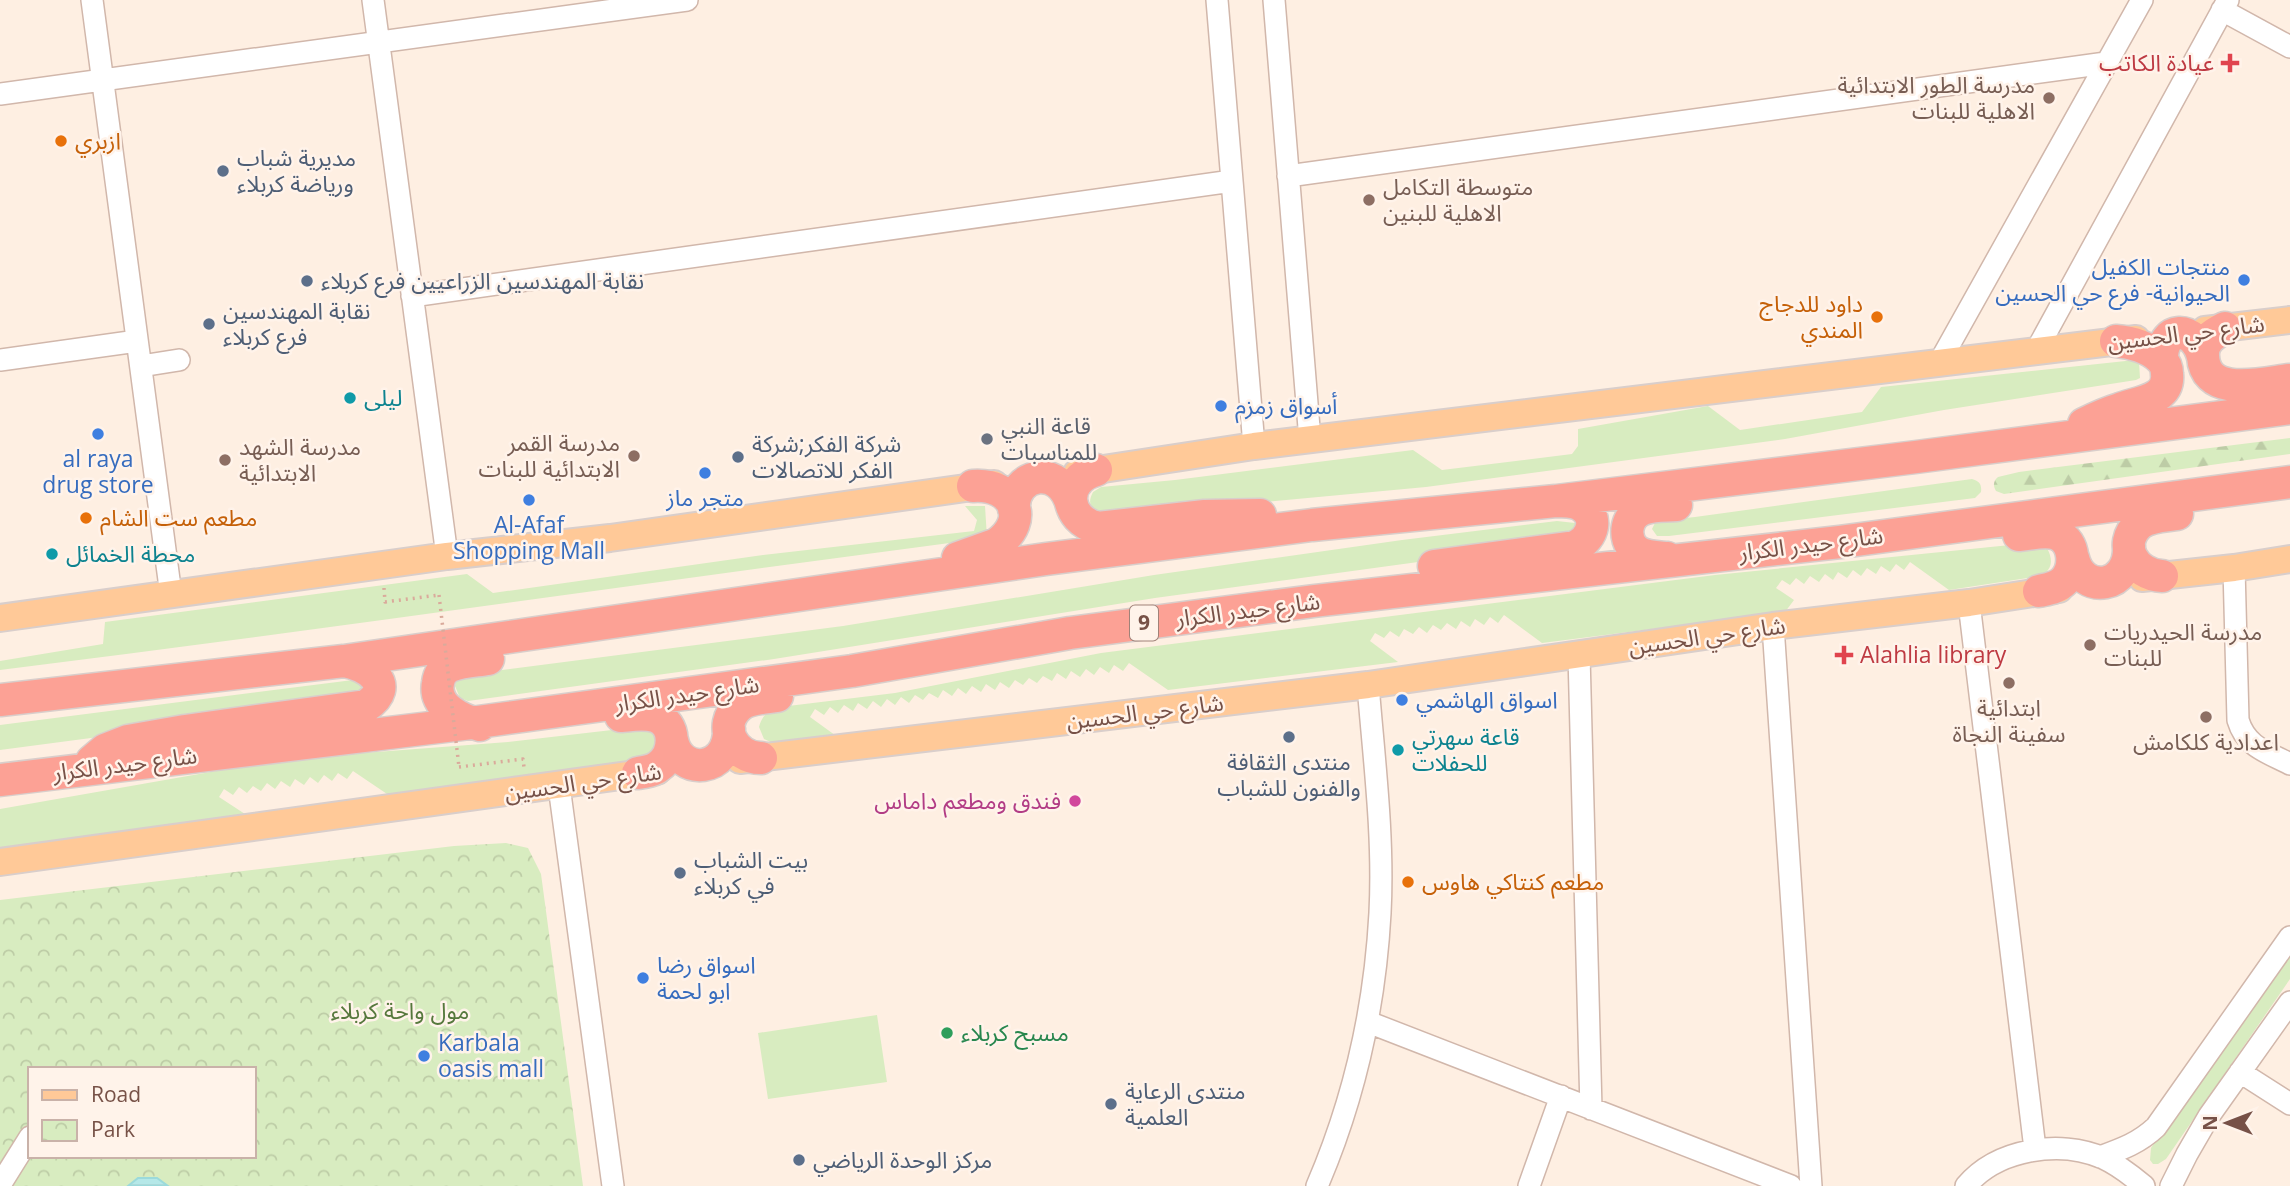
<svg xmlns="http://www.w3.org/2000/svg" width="2290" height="1186" viewBox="0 0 2290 1186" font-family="'Open Sans','Noto Sans Arabic',sans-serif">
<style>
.green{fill:#d8ecc0}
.forest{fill:url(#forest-firs)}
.park{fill:url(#park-crowns);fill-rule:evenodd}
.water{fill:url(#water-rules);stroke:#9bdadb;stroke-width:2}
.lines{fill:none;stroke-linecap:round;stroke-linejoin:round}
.minor-casing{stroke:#d1b7ab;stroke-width:24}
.major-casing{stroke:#d9cecb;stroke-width:30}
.highway-casing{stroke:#d9cecb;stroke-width:35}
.path{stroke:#daaa9b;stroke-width:3.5;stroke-dasharray:2 5;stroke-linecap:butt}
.minor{stroke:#fff;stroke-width:21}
.major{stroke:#ffc998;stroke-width:26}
.highway{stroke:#fca195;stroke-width:32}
.path-bridge{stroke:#daaa9b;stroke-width:3.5;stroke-dasharray:2 5;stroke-linecap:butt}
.health-dot{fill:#e0444e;stroke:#fff3ea;stroke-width:2.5}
.education-dot{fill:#8d6e63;stroke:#fff3ea;stroke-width:2.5}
.food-dot{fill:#e8710a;stroke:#fff3ea;stroke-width:2.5}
.service-dot{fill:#5c6f8a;stroke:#fff3ea;stroke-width:2.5}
.shop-dot{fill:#3f7fe0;stroke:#fff3ea;stroke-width:2.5}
.culture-dot{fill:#0f9aa8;stroke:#fff3ea;stroke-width:2.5}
.worship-dot{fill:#6b7280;stroke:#fff3ea;stroke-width:2.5}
.hotel-dot{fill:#d1479c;stroke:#fff3ea;stroke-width:2.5}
.leisure-dot{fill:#2e9e5b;stroke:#fff3ea;stroke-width:2.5}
.labels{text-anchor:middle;stroke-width:5;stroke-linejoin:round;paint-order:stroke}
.shield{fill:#fff3ea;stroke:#a08278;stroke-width:2}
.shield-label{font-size:21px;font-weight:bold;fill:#775147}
.health-label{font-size:23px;fill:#be3a42;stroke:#fff3ea;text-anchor:end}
.education-label{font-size:23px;fill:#785e54;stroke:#fff3ea;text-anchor:start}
.food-label{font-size:23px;fill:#c56008;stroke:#fff3ea;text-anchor:start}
.service-label{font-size:23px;fill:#4e5e75;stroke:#fff3ea;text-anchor:start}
.shop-label{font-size:23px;fill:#366cbe;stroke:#fff3ea;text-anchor:start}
.street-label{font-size:23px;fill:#775147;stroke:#fff3ea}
.culture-label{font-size:23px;fill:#0d838f;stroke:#fff3ea;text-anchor:start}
.worship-label{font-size:23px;fill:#5b616d;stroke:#fff3ea;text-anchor:start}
.hotel-label{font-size:23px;fill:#b23c85;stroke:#fff3ea;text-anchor:end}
.park-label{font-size:23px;fill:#56783c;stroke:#fff3ea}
.leisure-label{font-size:23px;fill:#27864d;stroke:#fff3ea;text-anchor:start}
</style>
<defs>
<pattern id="forest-firs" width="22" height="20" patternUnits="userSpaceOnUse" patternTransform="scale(1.75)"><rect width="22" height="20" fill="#d8ecc0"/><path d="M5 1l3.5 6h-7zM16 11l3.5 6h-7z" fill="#bdcca6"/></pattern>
<pattern id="park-crowns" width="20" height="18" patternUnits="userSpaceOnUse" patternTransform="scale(1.75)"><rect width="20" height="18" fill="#d8ecc0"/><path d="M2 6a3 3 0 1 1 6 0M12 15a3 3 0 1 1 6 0" fill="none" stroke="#bdcca6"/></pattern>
<pattern id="water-rules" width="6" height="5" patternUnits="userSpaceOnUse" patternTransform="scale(1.75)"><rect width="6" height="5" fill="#b5e8e8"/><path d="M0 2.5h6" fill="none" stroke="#98bebe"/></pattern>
</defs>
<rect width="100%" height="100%" fill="#feefe2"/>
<path class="green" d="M2135,360L2139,362L2140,378L2136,380L1944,410L1785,439L1426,487L1115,516C1101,513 1083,511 1093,492L1101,487L1175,480L1413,450L1442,470L1572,454L1578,446V429L1708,406L1740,430L1862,412L1881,387Z
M1972,479C1979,481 1982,484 1981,492L1975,498L1669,536H1657L1652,529L1656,521L1695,517Z
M965,506H985L987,538C658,581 330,629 0,670V661L103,644L105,622L467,574L493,593L763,555L974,531L977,520Z
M1557,521L1575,523L1579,529L1565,542L1155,598L774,659L468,701L460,698L455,686L457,679L463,675L843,626L1154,575L1402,540Z
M2030,543L2047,548C2053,559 2053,569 2041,576L1949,590L1910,562L1904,570L1896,564L1890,572L1881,566L1876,574L1867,568L1861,576L1853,570L1847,578L1838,572L1833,580L1825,574L1819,582L1810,576L1804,584L1796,578L1790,585L1782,580L1776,588L1794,600L1785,612L1542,643L1504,615L1498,623L1490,617L1484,625L1475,619L1470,627L1461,621L1456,629L1447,623L1441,630L1433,625L1427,633L1419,627L1413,634L1404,629L1399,637L1390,631L1384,638L1375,633L1370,641L1398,662L1168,690L1129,663L1123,671L1114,665L1109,673L1100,667L1094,675L1086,669L1080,677L1071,671L1066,679L1057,673L1052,681L1043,676L1037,683L1029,678L1023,685L1015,680L1009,688L1000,682L995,690L986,684L981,692L972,686L966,694L958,688L952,696L943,690L938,698L929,693L923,700L915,695L909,703L901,697L895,705L887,699L881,707L873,701L867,709L858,703L853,711L844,705L838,713L830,707L824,715L815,709L810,717L839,738L773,743L764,739L759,727C762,715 768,711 780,707L895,693L1101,653L1715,575Z
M353,680L360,681L367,690L144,731L0,750V725Z
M638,727C661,730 657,743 650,760L390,796L353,771L347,779L338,773L332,781L324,775L318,783L310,777L304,785L295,779L290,787L281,781L275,789L267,783L261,791L253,786L247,793L239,787L233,795L224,789L219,797L245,814L0,849V809L261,763L350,754L508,742Z
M2290,948V979L2166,1159L2158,1164H2153L2150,1160L2151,1148Z
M877,1015L887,1082L768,1099L758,1033Z"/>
<path class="forest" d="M2290,438V454L2004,494L1996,491C1993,486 1993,481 1998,477L2019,472Z"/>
<path class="park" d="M506,843L528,848L541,874L583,1186H0V900L454,846ZM30,1069H254V1156H30Z"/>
<path class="water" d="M138,1178H157L168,1186H128Z"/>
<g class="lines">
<g class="minor-casing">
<path id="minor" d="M92,0L171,595
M373,0L447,556
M1217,0L1254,446
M1274,0L1310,440
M2222,10L2290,47
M0,94L687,0
M1288,176L2106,63
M412,296L1232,181
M2036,351L2228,0
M0,360L137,341
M1939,363L2142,0
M141,366L179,360
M2234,568L2238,720C2246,747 2267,752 2290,764
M1969,603L2035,1149
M1773,626L1811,1186
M1579,655L1591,1109
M559,786L613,1186
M1368,1022L1791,1186
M2240,1072L2290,1104
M2100,1157C2122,1149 2139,1143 2156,1127L2290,937
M0,1185L30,1137
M1317,1186C1354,1100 1375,1006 1380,913C1384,837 1374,760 1368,685
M1529,1186L1561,1096
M1966,1186C1997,1149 2060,1139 2103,1158C2118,1165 2131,1175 2144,1186
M2171,1186L2187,1154L2209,1116L2290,1002"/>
</g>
<g class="major-casing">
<path id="major" d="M2205,330L2290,320
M1077,473L1254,446L2136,339
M2142,578L2234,568L2290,559
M0,618L447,556L610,538L994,484
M740,760L1368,685L1773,626L1969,603L2059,589
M0,862L657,771"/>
</g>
<g class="highway-casing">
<path id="highway" d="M2225,328C2213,334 2202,341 2203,356C2205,399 2263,383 2290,380
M2162,360C2161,325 2195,324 2203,357
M2084,424C2096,418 2107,413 2120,409C2138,402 2170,400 2167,374C2167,369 2165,363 2161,359C2151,348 2131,342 2116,341
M1096,470C1061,480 1064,520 1098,528L1205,516L1260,515
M1014,509C1012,473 1061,462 1072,506
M2019,535C2030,534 2046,530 2057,534C2076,542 2076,569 2064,581C2057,588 2048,589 2039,591
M958,558L997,544C1031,520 1014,483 973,486
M1667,558C1656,557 1643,557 1635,550C1622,538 1626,515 1643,509C1653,505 1666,506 1676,505
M2073,558C2082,596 2131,589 2129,546
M1434,566L1575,547C1594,538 1600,515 1579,504C1572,501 1564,501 1557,501
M2162,576C2135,575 2116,545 2139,524C2149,516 2165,516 2177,514
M0,700L344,661L1046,559L1312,525L1556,501L1916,457L2290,408
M621,716C632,715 644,713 655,716C677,723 676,754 659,766C653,771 645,772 638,773
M480,725C461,720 433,707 438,683C439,675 443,669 450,666C462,661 476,661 488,659
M672,740C679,777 730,773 729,729
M761,758C734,758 716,726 739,706C748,698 764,698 777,696
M92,761L105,750L128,741L185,731L366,706C397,685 368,665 344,661
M0,780L471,723L852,671L1070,633L1314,601L1840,542L2290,482"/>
</g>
<path class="path" d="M384,588L385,602L439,595
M459,767L523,759L524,767"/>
<use href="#minor" class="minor"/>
<use href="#major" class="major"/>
<use href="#highway" class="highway"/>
<path class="path-bridge" d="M439,595L459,767"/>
</g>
<g class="health-dot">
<path d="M2226.5 52.5h7v7h7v7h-7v7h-7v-7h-7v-7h7z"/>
<path d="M1840.5 644.5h7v7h7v7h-7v7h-7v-7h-7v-7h7z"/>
</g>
<g class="education-dot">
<circle cx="2049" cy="98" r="7"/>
<circle cx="1369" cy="200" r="7"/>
<circle cx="634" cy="456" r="7"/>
<circle cx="225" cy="460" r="7"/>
<circle cx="2090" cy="645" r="7"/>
<circle cx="2009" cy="683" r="7"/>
<circle cx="2206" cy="717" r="7"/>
</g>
<g class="food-dot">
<circle cx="61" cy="141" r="7"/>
<circle cx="1877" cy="317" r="7"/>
<circle cx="86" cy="518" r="7"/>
<circle cx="1408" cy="882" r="7"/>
</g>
<g class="service-dot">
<circle cx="223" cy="171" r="7"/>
<circle cx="307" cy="281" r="7"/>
<circle cx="209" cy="324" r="7"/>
<circle cx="738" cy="457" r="7"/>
<circle cx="1289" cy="737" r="7"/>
<circle cx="680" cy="873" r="7"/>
<circle cx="1111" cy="1104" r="7"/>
<circle cx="799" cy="1160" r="7"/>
</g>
<g class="shop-dot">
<circle cx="2244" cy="280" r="7"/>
<circle cx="1221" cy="406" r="7"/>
<circle cx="98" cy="434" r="7"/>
<circle cx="705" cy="473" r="7"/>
<circle cx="529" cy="500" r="7"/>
<circle cx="1402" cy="700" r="7"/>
<circle cx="643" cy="978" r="7"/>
<circle cx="424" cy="1056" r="7"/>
</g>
<g class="culture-dot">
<circle cx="350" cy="398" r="7"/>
<circle cx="52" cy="554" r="7"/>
<circle cx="1398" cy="750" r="7"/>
</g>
<circle class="worship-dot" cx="987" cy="439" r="7"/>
<circle class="hotel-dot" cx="1075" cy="801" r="7"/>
<circle class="leisure-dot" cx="947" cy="1033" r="7"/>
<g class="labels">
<rect class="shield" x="1130" y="605.5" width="28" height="35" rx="5"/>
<g class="shield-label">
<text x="1144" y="630">9</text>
</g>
<g class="health-label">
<text x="2214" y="71">عيادة الكاتب</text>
<text x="1860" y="663" text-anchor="start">Alahlia library</text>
</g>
<g class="education-label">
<text x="2035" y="93" text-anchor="end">مدرسة الطور الابتدائية<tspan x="2035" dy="26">الاهلية للبنات</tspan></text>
<text x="1383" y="195">متوسطة التكامل<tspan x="1383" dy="26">الاهلية للبنين</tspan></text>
<text x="620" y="451" text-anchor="end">مدرسة القمر<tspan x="620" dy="26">الابتدائية للبنات</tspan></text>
<text x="239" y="455">مدرسة الشهد<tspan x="239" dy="26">الابتدائية</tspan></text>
<text x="2104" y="640">مدرسة الحيدريات<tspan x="2104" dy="26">للبنات</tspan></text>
<text x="2009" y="716" text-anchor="middle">ابتدائية<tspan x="2009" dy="26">سفينة النجاة</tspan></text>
<text x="2206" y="750" text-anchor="middle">اعدادية كلكامش</text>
</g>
<g class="food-label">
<text x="75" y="149">ازبري</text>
<text x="1863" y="312" text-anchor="end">داود للدجاج<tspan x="1863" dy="26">المندي</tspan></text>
<text x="100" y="526">مطعم ست الشام</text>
<text x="1422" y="890">مطعم كنتاكي هاوس</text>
</g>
<g class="service-label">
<text x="237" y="166">مديرية شباب<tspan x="237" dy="26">ورياضة كربلاء</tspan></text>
<text x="321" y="289">نقابة المهندسين الزراعيين فرع كربلاء</text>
<text x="223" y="319">نقابة المهندسين<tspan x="223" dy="26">فرع كربلاء</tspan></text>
<text x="752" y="452">شركة الفكر;شركة<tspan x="752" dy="26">الفكر للاتصالات</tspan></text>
<text x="1289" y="770" text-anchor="middle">منتدى الثقافة<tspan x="1289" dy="26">والفنون للشباب</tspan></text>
<text x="694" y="868">بيت الشباب<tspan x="694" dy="26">في كربلاء</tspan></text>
<text x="1125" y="1099">منتدى الرعاية<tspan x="1125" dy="26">العلمية</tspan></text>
<text x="813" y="1168">مركز الوحدة الرياضي</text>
</g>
<g class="shop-label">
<text x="2230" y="275" text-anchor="end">منتجات الكفيل<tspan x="2230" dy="26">الحيوانية- فرع حي الحسين</tspan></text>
<text x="1235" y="414">أسواق زمزم</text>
<text x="98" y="467" text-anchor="middle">al raya<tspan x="98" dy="26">drug store</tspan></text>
<text x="705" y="506" text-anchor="middle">متجر ماز</text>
<text x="529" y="533" text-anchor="middle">Al-Afaf<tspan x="529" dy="26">Shopping Mall</tspan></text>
<text x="1416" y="708">اسواق الهاشمي</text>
<text x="657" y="973">اسواق رضا<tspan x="657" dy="26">ابو لحمة</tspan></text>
<text x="438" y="1051">Karbala<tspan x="438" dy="26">oasis mall</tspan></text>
</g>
<g class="street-label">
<text transform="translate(2186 333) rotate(-7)" y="8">شارع حي الحسين</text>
<text transform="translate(1811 544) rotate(-7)" y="8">شارع حيدر الكرار</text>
<text transform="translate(1248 610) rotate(-7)" y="8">شارع حيدر الكرار</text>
<text transform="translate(1707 636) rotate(-8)" y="8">شارع حي الحسين</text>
<text transform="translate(687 694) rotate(-8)" y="8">شارع حيدر الكرار</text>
<text transform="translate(1145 712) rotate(-7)" y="8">شارع حي الحسين</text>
<text transform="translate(125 764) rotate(-7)" y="8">شارع حيدر الكرار</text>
<text transform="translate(583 782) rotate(-8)" y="8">شارع حي الحسين</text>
</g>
<g class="culture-label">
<text x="364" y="406">ليلى</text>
<text x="66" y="562">محطة الخمائل</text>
<text x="1412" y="745">قاعة سهرتي<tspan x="1412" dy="26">للحفلات</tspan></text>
</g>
<g class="worship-label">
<text x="1001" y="434">قاعة النبي<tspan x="1001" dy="26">للمناسبات</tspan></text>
</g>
<g class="hotel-label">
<text x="1061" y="809">فندق ومطعم داماس</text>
</g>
<g class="park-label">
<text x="400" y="1019">مول واحة كربلاء</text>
</g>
<g class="leisure-label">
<text x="961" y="1041">مسبح كربلاء</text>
</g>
</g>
<rect x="28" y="1067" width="228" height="91" fill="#fff3ea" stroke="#c9b2a9" stroke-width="2"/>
<rect x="42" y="1090" width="35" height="10" fill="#ffc998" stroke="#c9b2a9" stroke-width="2"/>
<text x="91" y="1102" font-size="21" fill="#775147">Road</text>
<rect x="42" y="1120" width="35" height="21" fill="url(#park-crowns)" stroke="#c9b2a9" stroke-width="2"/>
<text x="91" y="1137" font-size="21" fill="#775147">Park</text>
<g transform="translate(2227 1123) rotate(270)" stroke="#fff3ea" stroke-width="5" paint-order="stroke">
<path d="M0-5L12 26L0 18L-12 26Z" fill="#775147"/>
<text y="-10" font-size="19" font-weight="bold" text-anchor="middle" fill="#775147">N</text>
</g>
</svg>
